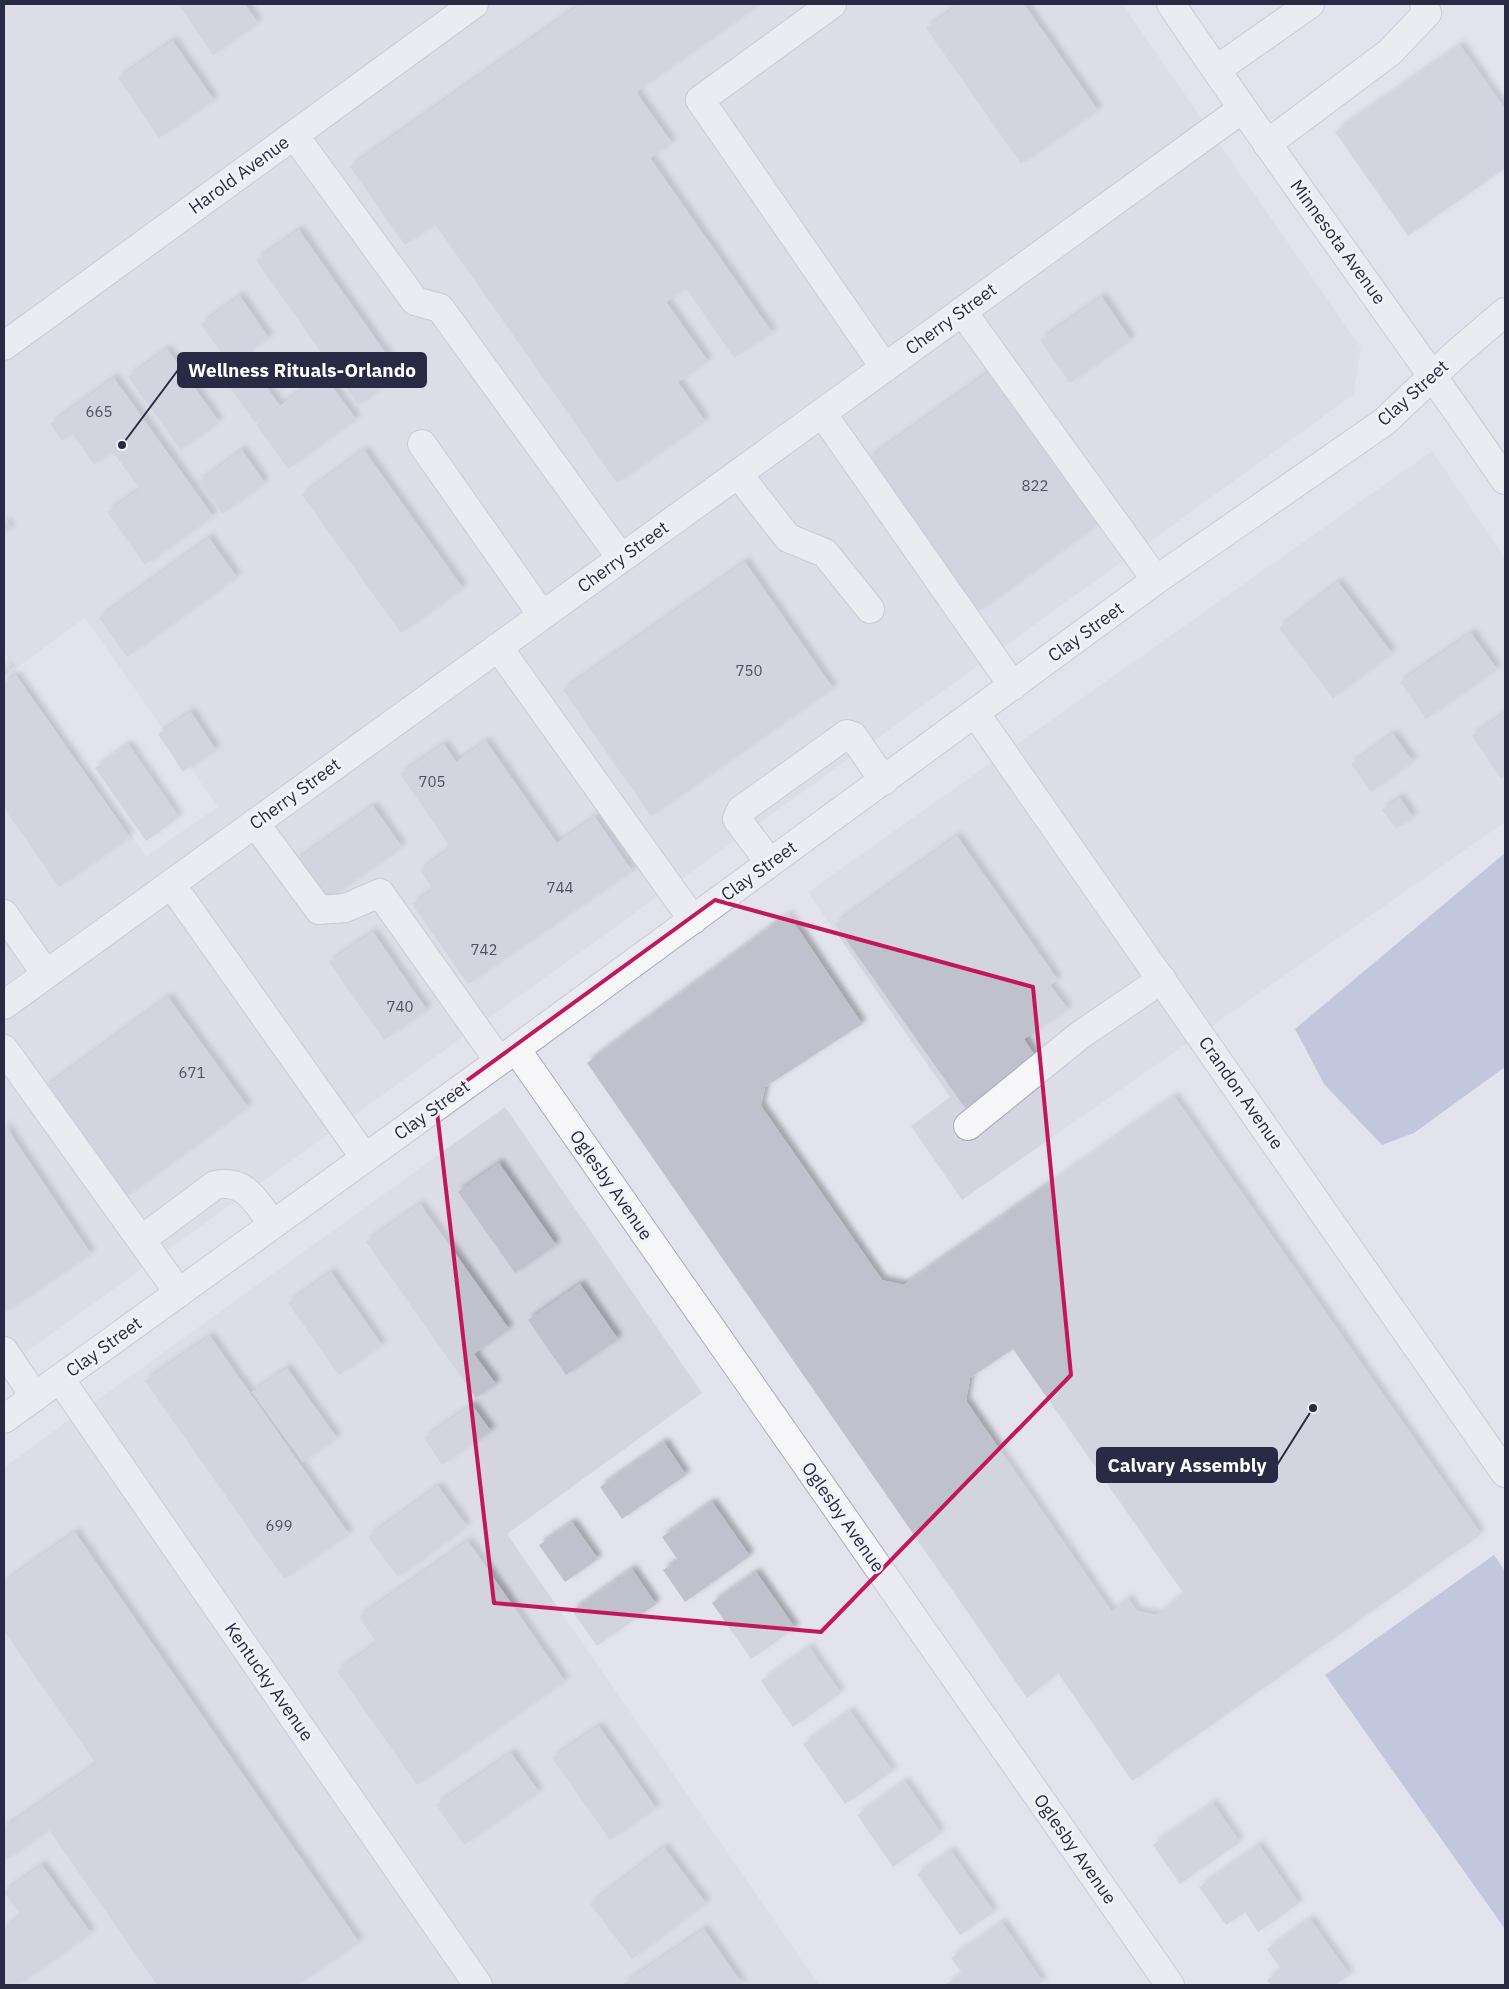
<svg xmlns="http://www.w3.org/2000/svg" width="1509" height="1989" viewBox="0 0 1509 1989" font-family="'IBM Plex Sans',sans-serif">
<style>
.built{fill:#d4d5e1;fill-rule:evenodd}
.water{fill:#9ca5cd}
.building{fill:#bfc1cf;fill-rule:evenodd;filter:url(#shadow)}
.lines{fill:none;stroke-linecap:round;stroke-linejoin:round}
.minor-casing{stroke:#aaacba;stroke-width:30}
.minor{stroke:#f6f6f9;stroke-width:28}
.marked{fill:none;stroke:#c2185b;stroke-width:4;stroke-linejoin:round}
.labels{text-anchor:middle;stroke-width:5;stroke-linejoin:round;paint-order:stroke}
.number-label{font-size:15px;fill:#4e5068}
.street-label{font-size:18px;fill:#292b45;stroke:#f2f3f9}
.leader{fill:none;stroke:#292b45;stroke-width:2}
.callout-dot{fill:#292b45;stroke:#f2f3f9;stroke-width:2}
.callout{fill:#292b45;stroke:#292b45;stroke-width:2}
.callout-label{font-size:19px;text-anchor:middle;font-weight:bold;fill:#fff}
</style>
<defs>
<filter id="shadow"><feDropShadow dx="4.5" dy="-4.5" stdDeviation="2.5" flood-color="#0004"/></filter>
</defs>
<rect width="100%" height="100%" fill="#e2e3ec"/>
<path class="built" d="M4,4H1122L1361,348L1353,395L4,1368V677L15,669L4,652ZM85,618L218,807L146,856L15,669Z
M1432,451L1505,558V822L962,1200L911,1126L950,1097L808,892Z
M505,1107L702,1393L507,1534L819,1985H4V1467Z"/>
<path class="water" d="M1505,853V1067L1414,1133L1382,1145L1324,1084L1295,1029Z
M1494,1555L1505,1571V1929L1325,1675Z"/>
<path class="building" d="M178,4H245L258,23L213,55Z
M581,4H760L636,92L672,143L650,158L772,332L734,358L686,288L666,302L708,361L678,382L705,421L617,483L435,224L405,245L350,167Z
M960,4H1024L1098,110L1021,164L926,28Z
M173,41L214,100L159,138L118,78Z
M1460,45L1505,109V168L1408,236L1335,132Z
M299,230L401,375L358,405L256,260Z
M240,296L269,338L230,365L201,324Z
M1102,297L1131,340L1070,383L1040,340Z
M167,349L219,422L181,450L128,377Z
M245,356L280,406L323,374L356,419L288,469L256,424L274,410L255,423L220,373Z
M989,372L1098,524L978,612L868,459Z
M114,378L213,516L145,565L107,512L140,489L113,452L94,464L72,434L62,441L50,424Z
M242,450L265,483L222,514L199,482Z
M364,450L463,588L401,633L302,495Z
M4,520L11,529L4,534Z
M209,538L237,577L127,657L99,618Z
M745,562L833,688L651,816L563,690Z
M1338,582L1392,653L1333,698L1279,628Z
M1471,633L1497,669L1426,719L1400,682Z
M4,663L10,672L4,676Z
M16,675L130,837L59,887L4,808V683Z
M191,712L216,750L183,772L158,734Z
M1505,713V775L1501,778L1472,736Z
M1393,734L1413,761L1371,792L1351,764Z
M486,741L557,843L595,817L632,871L468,984L412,904L433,890L420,870L451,848L400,774L444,744L456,762Z
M128,744L179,817L146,841L95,768Z
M1400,798L1413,817L1396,829L1382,810Z
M373,806L402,847L324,902L295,861Z
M957,836L1058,980L1050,985L1068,1009L1024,1039L1036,1057L965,1108L835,924Z
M788,914L862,1024L765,1087L761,1106L882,1280L904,1285L1174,1096L1481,1534L1132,1781L1058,1673L1027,1698L587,1063ZM1013,1349L1184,1594L1157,1615L1137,1611L1128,1598L1112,1612L966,1401L970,1378Z
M373,932L427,1010L384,1040L329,962Z
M168,997L248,1107L124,1198L44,1088Z
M4,1124L91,1254L4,1313Z
M499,1163L556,1245L515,1273L458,1192Z
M420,1204L509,1329L474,1354L496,1384L476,1398L366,1242Z
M331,1272L382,1345L339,1375L288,1303Z
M580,1284L618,1339L566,1375L528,1320Z
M210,1336L349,1534L284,1579L145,1381Z
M287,1368L337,1438L303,1462L252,1392Z
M472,1405L491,1431L442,1465L424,1438Z
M664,1442L686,1475L622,1519L600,1487Z
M438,1486L467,1526L398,1577L368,1537Z
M712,1502L750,1556L685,1602L663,1570L678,1560L662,1537Z
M572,1522L598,1559L565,1582L539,1545Z
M75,1532L359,1942L297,1985H157L49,1830L4,1861V1828L96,1764L4,1631V1582Z
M468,1541L565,1681L417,1785L337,1671L377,1643L359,1617Z
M632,1569L656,1604L597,1646L572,1611Z
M756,1572L795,1628L751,1659L712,1603Z
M809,1647L841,1693L793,1727L761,1681Z
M850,1711L893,1771L845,1804L803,1744Z
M599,1726L656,1808L610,1840L552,1758Z
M511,1753L539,1792L464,1845L436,1805Z
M905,1781L941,1833L893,1867L857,1815Z
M1213,1803L1240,1842L1180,1884L1153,1845Z
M1259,1845L1299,1903L1258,1932L1245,1912L1226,1925L1199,1887Z
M664,1847L706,1903L632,1959L590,1904Z
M951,1851L994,1912L960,1935L917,1874Z
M42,1865L91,1933L18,1985H4V1929L21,1916L4,1892Z
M1310,1919L1350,1975L1335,1985H1271L1267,1980L1281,1970L1267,1949Z
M1002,1922L1043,1982L1038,1985H945L962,1973L951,1958Z
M704,1929L743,1985H622Z"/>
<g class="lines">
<g class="minor-casing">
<path id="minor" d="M832,4L700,100L885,368
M1171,4C1279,165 1395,320 1505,480
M1216,70L1310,4
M294,135L415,301L440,308L621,558
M1267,144L1390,52L1427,13L1424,4
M962,311L1156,580
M4,346L474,4
M822,413L1013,686
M422,444L542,615
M738,474L788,538L825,553L870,609
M498,647L693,920
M976,714L1505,1473
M255,823L319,910L345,908L380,893L499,1061
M770,863L737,819L741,810L847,734L853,736L884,781
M171,884L365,1158
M4,914L46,974
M4,1005L1242,109
M4,1049L179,1293
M516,1049L1170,1985
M968,1126L1079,1036L1162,979
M141,1240L215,1185C247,1179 255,1202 273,1224
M4,1351L35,1397
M60,1379L478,1985
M4,1419L516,1049L1156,580L1384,422L1457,353L1505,312"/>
</g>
<use href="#minor" class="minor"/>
</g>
<path d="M0 0H1509V1989H0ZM715,900L1033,987L1071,1375L821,1632L494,1603L436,1103Z" fill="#e2e3ec" fill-opacity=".55" fill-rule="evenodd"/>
<path class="marked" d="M715,900L1033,987L1071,1375L821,1632L494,1603L436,1103Z"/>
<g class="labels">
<g class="number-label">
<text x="99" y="417">665</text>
<text x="1035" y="491">822</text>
<text x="749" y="676">750</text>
<text x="432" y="787">705</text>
<text x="560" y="893">744</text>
<text x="484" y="955">742</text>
<text x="400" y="1012">740</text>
<text x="192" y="1078">671</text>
<text x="279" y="1531">699</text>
</g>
<g class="street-label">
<text transform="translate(239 175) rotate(-36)" y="6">Harold Avenue</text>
<text transform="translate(1338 242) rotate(54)" y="6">Minnesota Avenue</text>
<text transform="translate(951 319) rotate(-36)" y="6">Cherry Street</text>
<text transform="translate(1413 393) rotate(-42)" y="6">Clay Street</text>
<text transform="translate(623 557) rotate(-36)" y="6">Cherry Street</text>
<text transform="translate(1086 632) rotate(-36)" y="6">Clay Street</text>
<text transform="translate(295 794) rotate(-36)" y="6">Cherry Street</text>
<text transform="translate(759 871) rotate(-36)" y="6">Clay Street</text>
<text transform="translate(1241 1093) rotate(55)" y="6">Crandon Avenue</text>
<text transform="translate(432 1110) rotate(-36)" y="6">Clay Street</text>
<text transform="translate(611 1185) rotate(55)" y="6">Oglesby Avenue</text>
<text transform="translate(104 1347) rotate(-36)" y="6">Clay Street</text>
<text transform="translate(843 1517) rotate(55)" y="6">Oglesby Avenue</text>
<text transform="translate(269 1682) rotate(55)" y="6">Kentucky Avenue</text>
<text transform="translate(1075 1849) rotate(55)" y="6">Oglesby Avenue</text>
</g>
</g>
<path class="leader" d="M122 445L178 370M1313 1408L1277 1465"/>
<g class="callout-dot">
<circle cx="122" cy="445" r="5"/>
<circle cx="1313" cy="1408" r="5"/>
</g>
<g class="callout">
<rect x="178" y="353" width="248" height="34" rx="5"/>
<rect x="1097" y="1448" width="180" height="34" rx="5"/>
</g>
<g class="callout-label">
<text x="302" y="377">Wellness Rituals-Orlando</text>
<text x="1187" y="1472">Calvary Assembly</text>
</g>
<rect width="1509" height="1989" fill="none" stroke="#292b45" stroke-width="10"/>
</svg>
